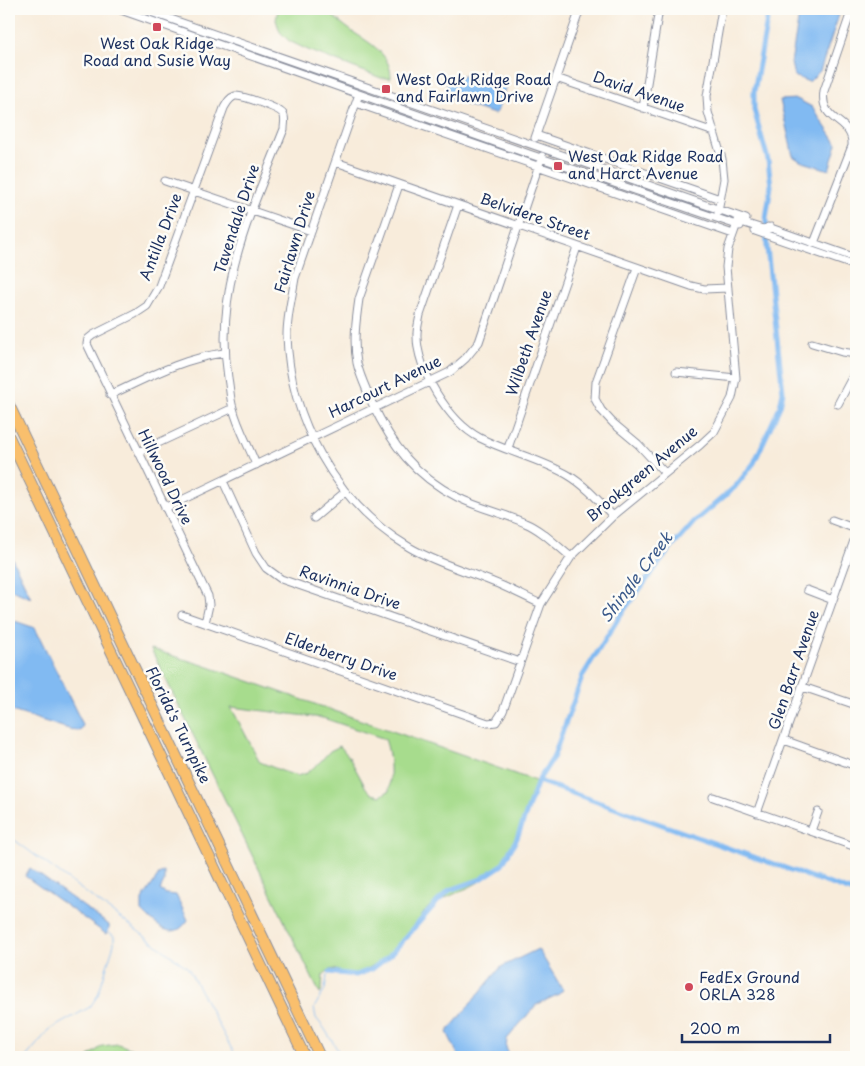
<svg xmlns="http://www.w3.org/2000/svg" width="865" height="1066" viewBox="0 0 865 1066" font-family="'Playpen Sans',sans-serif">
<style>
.green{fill:#a7dc8d;stroke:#618676;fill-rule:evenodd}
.water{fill:#81baf2;stroke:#4e74a8}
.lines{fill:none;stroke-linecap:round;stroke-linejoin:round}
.stream{stroke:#81baf2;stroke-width:1}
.canal{stroke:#81baf2;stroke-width:5}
.minor-casing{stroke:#8a8e9c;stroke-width:9}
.highway-casing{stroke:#8a8e9c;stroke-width:12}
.minor{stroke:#fff;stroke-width:7}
.highway{stroke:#f9bf6d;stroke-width:10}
.poi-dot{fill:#d1495b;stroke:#fdfcf7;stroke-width:2}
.labels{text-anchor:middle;stroke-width:5;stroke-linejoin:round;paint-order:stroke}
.poi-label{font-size:15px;fill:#1b2f5e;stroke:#fdfcf7;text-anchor:start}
.street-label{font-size:15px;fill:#1b2f5e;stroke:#fdfcf7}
.water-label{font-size:16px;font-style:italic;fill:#3a598a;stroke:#fdfcf7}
</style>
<rect width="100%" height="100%" fill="#fdfcf7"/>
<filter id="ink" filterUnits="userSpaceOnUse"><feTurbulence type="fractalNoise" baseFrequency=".02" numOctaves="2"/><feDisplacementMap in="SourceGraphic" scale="10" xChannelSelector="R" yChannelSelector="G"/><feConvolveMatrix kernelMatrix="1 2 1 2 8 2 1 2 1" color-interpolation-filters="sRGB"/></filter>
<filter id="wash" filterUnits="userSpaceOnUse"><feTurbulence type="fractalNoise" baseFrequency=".0096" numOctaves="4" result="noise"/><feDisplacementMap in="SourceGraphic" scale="20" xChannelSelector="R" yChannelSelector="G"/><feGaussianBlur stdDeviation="1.12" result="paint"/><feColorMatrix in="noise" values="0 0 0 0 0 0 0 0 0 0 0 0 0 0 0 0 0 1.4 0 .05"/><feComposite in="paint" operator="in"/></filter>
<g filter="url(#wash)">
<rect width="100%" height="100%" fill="#f8ecdb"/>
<path class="green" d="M278,9H325C334,17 343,25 353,32C370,43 391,54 391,78H381L308,50L289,41L280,32L276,20Z
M151,649L203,665L538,782C525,816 516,857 484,879C467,890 446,896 429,907C420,916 416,926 409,936C397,952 370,969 352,976C337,975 337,962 323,975L322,988L320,994ZM231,707L323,718L385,739C391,756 391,773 389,791L380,796L372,794L366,788L349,757L340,746L330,751L320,762L307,773L297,776L282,771L260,762Z
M118,1044L132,1049L140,1057H88L102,1046Z"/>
<path class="water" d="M800,9H841L820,71L809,82L794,76L791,63Z
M469,75L507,78L508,80L497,112L494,114L445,98L448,79Z
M797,99L812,107L837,144L829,170L800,161L793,156L780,100Z
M9,552L31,598L9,589Z
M9,619L35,628L83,725L80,731L69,729L9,710Z
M30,868L109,925V929L106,934L25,876Z
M164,872V882L160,890L166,894L176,895L188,920C173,943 156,925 142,911V900L160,873Z
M538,949L563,990L559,994L536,1005L507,1039L506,1048L511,1057H459L447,1032L501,967Z"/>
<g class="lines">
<path class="stream" d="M9,836L188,968L236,1057
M330,972L327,976L325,989L314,1008L316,1018L324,1028L342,1057
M26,1057L49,1030L90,1007L98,995L114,944V936L108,931"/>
<path class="canal" d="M538,781L856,893
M330,972L356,975L372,969L389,956L437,902L450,890L481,879L502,865L517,838L538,781L553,758L583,675L621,614L666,554L694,522L735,487L754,463L780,406L783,392L767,248L766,218L771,186L768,160L754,110V92L769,9"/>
</g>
</g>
<g filter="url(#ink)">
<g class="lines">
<g class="minor-casing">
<path id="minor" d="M118,9L529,154L740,226
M142,9L746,219
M556,78L714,132
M359,94L295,278C292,297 287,316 287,335C289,418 337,505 409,547C436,563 464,570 493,582C509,588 525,597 541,604
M356,103L733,234
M643,108L659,9
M536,135L720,199
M535,138L580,9
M336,162L691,286L704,289L728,288
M165,181L311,231
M399,185L359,299C356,320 353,342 357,363C360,377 367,390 372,403C392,445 414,475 457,497C478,508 503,513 525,523C542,530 556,545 571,557
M458,205L420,315C419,321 417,328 417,334C416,369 449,422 480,438C508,452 540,459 568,475C585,485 599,501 613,516
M718,212L724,179L722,159L708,112L707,96L722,9
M768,227L856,258
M755,231L856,266
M814,243L852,146C854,118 819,124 824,91L852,9
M637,268L596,382L595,399L601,410L613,423L638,444L665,473
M812,343L842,352L856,354
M676,372L736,378
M110,395C147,378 183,358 224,353
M838,404L856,370
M508,448L577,247
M139,452L233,408
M223,481L256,553L266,568L281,579L520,662
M165,508L450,372L466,358L479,342L542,156
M314,518L345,492
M832,520L856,529
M807,590L833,600
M182,615L488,723L496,722L503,711L541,604L571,557L613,516L700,445L714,432L722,417L732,398L736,378L726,267L728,249L738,221L763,229L771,227
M205,623L209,605L208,596L87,344L88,339L93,335L135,314L147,306L159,286L224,108C227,103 229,98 235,96C242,95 279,108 283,114C286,118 284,124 284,129C251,213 214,286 228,378C230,388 230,399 233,408C238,428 249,446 256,465
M803,687L856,705
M784,740L856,766
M713,797L856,847
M757,813L856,535
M811,831L818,812"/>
</g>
<g class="highway-casing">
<path id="highway" d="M9,405L320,1057
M9,437L305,1057"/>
</g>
<use href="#minor" class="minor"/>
<use href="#highway" class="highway"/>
</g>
</g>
<g class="poi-dot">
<rect x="152" y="22" width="10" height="10" rx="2.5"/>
<rect x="381" y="84" width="10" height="10" rx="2.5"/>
<rect x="553" y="161" width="10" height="10" rx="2.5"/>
<circle cx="689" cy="987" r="5"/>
</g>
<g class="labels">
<g class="poi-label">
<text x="157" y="49" text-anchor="middle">West Oak Ridge<tspan x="157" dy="17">Road and Susie Way</tspan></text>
<text x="396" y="85">West Oak Ridge Road<tspan x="396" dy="17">and Fairlawn Drive</tspan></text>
<text x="568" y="162">West Oak Ridge Road<tspan x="568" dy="17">and Harct Avenue</tspan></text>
<text x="699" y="983">FedEx Ground<tspan x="699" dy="17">ORLA 328</tspan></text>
</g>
<g class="street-label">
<text transform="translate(639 92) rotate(19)" y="5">David Avenue</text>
<text transform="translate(535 217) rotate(19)" y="5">Belvidere Street</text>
<text transform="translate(237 219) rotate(-72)" y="5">Tavendale Drive</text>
<text transform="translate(161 237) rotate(-69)" y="5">Antilla Drive</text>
<text transform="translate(295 242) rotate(-73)" y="5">Fairlawn Drive</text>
<text transform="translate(529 343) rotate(-71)" y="5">Wilbeth Avenue</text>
<text transform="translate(385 387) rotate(-26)" y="5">Harcourt Avenue</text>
<text transform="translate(642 474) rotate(-40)" y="5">Brookgreen Avenue</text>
<text transform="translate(165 477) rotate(64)" y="5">Hillwood Drive</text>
<text transform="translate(350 588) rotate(19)" y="5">Ravinnia Drive</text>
<text transform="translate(341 657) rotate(19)" y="5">Elderberry Drive</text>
<text transform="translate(794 670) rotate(-71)" y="5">Glen Barr Avenue</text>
<text transform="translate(178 725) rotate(64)" y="5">Florida's Turnpike</text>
</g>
<g class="water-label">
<text transform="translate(636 577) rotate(-53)" y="6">Shingle Creek</text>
</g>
</g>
<rect width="865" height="1066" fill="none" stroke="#fdfcf7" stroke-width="30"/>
<path d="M682 1034v8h148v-8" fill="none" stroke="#1b2f5e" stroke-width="2.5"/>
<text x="690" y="1034" font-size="15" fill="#1b2f5e" stroke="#fdfcf7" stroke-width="4" paint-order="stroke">200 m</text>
</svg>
